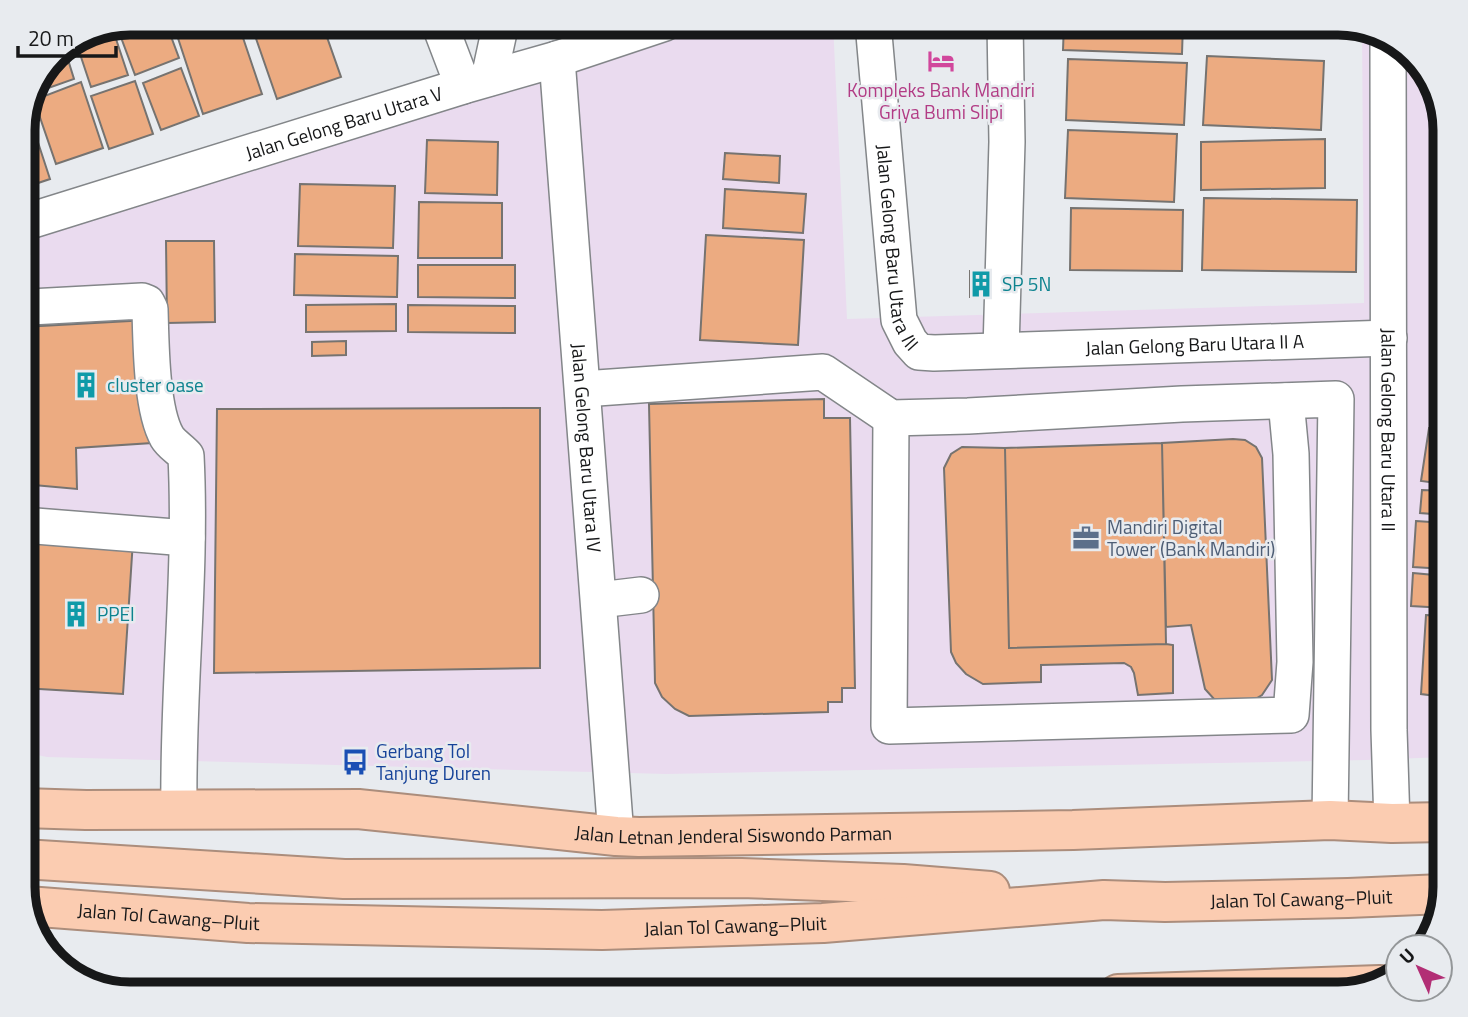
<svg xmlns="http://www.w3.org/2000/svg" width="1468" height="1017" viewBox="0 0 1468 1017" font-family="'Titillium Web',sans-serif">
<style>
.commercial{fill:#eadbef}
.building{fill:#ecab81;stroke:#767370;stroke-width:2}
.lines{fill:none;stroke-linecap:round;stroke-linejoin:round}
.minor-casing{stroke:#838689;stroke-width:38}
.highway-casing{stroke:#ab8d7c;stroke-width:42}
.minor{stroke:#fff;stroke-width:35}
.highway{stroke:#fbccb1;stroke-width:38}
.labels{text-anchor:middle;stroke-width:5;stroke-linejoin:round;paint-order:stroke}
.hotel-label{font-size:19px;fill:#b23c85;stroke:#e8ebef}
.street-label{font-size:19px;fill:#171819;stroke:#e8ebef}
.culture-label{font-size:19px;fill:#0d838f;stroke:#e8ebef;text-anchor:start}
.service-label{font-size:19px;fill:#4e5e75;stroke:#e8ebef;text-anchor:start}
.transit-label{font-size:19px;fill:#164399;stroke:#e8ebef;text-anchor:start}
.rim{fill:none;stroke:#171819;stroke-width:9}
</style>
<rect width="100%" height="100%" fill="#e8ebef"/>
<path class="commercial" d="M644,23H833L847,319L1364,303L1362,30L1398,41L1434,82L1445,129V757L1366,760L666,774L47,757L23,752V209Z"/>
<path class="building" d="M143,23H166L179,58L135,75L119,32Z
M173,23H238L262,94L203,114Z
M264,23H322L341,77L277,99L252,27Z
M511,23H545L543,33L510,25Z
M1064,23H1183L1182,54L1063,50Z
M115,36L128,75L91,87L78,48Z
M65,50L74,79L37,92L54,54Z
M1207,56L1324,61L1321,130L1203,125Z
M1068,59L1187,63L1184,125L1066,120Z
M181,68L199,116L161,130L143,83Z
M135,81L153,134L109,149L91,96Z
M81,82L103,148L56,164L34,100Z
M32,124L50,179L23,188V127Z
M1068,130L1177,134L1174,202L1065,198Z
M1325,139V188L1201,190V142Z
M427,140L498,142L497,195L425,193Z
M725,153L780,156L779,183L723,179Z
M300,184L395,186L393,248L298,246Z
M725,189L806,194L803,233L723,228Z
M1204,198L1357,200L1356,272L1202,270Z
M419,202L502,203V258H418Z
M1071,208L1183,210L1182,271L1070,270Z
M706,235L804,240L798,345L700,340Z
M166,241H214L215,322L167,323Z
M295,254L398,256L397,297L294,295Z
M418,265H515V298L418,297Z
M970,271H992V297H970Z
M396,304V331L306,332V305Z
M408,305L515,306V333L408,332Z
M148,320L152,443L76,448L77,489L23,484V327Z
M346,341V355L312,356V342Z
M1436,380L1445,381V421L1431,419Z
M824,399V418H850L855,688H842V702H828V712L689,716L675,709L662,697L655,683L649,404Z
M540,408V668L214,673L217,409Z
M1429,428L1445,430V484L1421,481Z
M1233,439L1245,440L1256,447L1262,458L1272,680L1262,695L1252,701L1224,704L1214,699L1205,689L1191,625L1166,627L1162,443Z
M1162,443L1166,644L1009,648L1005,448Z
M962,447L1005,448L1009,648L1166,644L1173,645V693L1138,695L1134,673L1131,667L1124,663L1041,665V682L983,684L966,674L956,663L951,652L944,468L951,454Z
M1422,490L1445,491V515L1420,513Z
M1416,521L1445,523V569L1413,567Z
M23,533L133,540L123,694L23,688Z
M1413,573L1445,576V608L1411,606Z
M1426,615L1445,616V697L1421,694Z"/>
<g class="lines">
<g class="minor-casing">
<g id="minor">
<path d="M439,23L463,86"/>
<path id="s1" d="M873,23L899,320L910,342L919,352L934,353L1389,338"/>
<path id="s2" d="M1388,38L1389,730L1392,823"/>
<path id="s3" d="M557,59L616,836"/>
<path d="M489,78L501,23"/>
<path id="s4" d="M23,223L463,86L557,59L665,23"/>
<path d="M23,311L30,307L142,301L147,303L150,309C151,342 151,409 167,437C171,444 181,450 186,456C192,574 177,692 179,810"/>
<path d="M1001,350L1007,142L1005,23"/>
<path d="M583,389L823,372L891,418L968,416L1182,404L1336,399L1330,820"/>
<path d="M891,418L889,726L1291,715L1295,662L1291,454L1286,401"/>
<path d="M23,525L187,538"/>
<path d="M599,600L641,595"/>
</g>
</g>
<g class="highway-casing">
<g id="highway">
<path id="s5" d="M23,808L86,810L358,809L616,836L639,837L1073,830L1330,820L1392,823L1445,822"/>
<path d="M23,859L344,879L741,878L903,884L990,891"/>
<path id="s6" d="M27,906L248,923L602,930L823,923L1104,900L1165,902L1348,898L1443,894"/>
<path d="M1118,994L1380,985"/>
</g>
</g>
<use href="#minor" class="minor"/>
<use href="#highway" class="highway"/>
</g>
<defs>
<g id="hotel-bare" transform="scale(2.1)"><path d="M-6-4.5h1.5V1H6V5H4.5V3h-9V5H-6ZM-4 0a1.8 1.8 0 1 1 3.6 0ZM.5 0V-2.5h3Q6-2.5 6 0Z" fill="#d1479c" stroke="#e8ebef" stroke-width="2.5" paint-order="stroke"/></g>
<g id="building-bare" transform="scale(2.1)"><path d="M-4-6H4V6H1V3H-1V6H-4ZM-2.5-4.3h1.7v1.8h-1.7ZM.8-4.3h1.7v1.8H.8ZM-2.5-1h1.7V.8h-1.7ZM.8-1h1.7V.8H.8Z" fill="#0f9aa8" stroke="#e8ebef" stroke-width="2.5" paint-order="stroke"/></g>
<g id="office-bare" transform="scale(2.1)"><path d="M-6-3h4V-5.5h4V-3h4V5H-6ZM-1-4.5V-3h2v-1.5ZM-6 0V1H6V0Z" fill="#5c6f8a" stroke="#e8ebef" stroke-width="2.5" paint-order="stroke"/></g>
<g id="bus-bare" transform="scale(2.1)"><path d="M-5-6H5V4H4V6H2V4H-2V6H-4V4H-5ZM-3.5-4V0h7V-4ZM-3.5 1.2v1.5H-2V1.2ZM2 1.2v1.5H3.5V1.2Z" fill="#1a4fb4" stroke="#e8ebef" stroke-width="2.5" paint-order="stroke"/></g>
</defs>
<g fill-rule="evenodd">
<use href="#hotel-bare" x="941" y="61"/>
<use href="#building-bare" x="981" y="284"/>
<use href="#building-bare" x="86" y="385"/>
<use href="#office-bare" x="1086" y="538"/>
<use href="#building-bare" x="76" y="614"/>
<use href="#bus-bare" x="355" y="762"/>
</g>
<g class="labels">
<g class="hotel-label">
<text x="941" y="97">Kompleks Bank Mandiri<tspan x="941" dy="22">Griya Bumi Slipi</tspan></text>
</g>
<g class="street-label">
<text dy="7" stroke="none"><textPath href="#s4" startOffset="336">Jalan Gelong Baru Utara V</textPath></text>
<text dy="7" stroke="none"><textPath href="#s1" startOffset="226">Jalan Gelong Baru Utara III</textPath></text>
<text dy="7" stroke="none"><textPath href="#s1" startOffset="612">Jalan Gelong Baru Utara II A</textPath></text>
<text dy="7" stroke="none"><textPath href="#s2" startOffset="392">Jalan Gelong Baru Utara II</textPath></text>
<text dy="7" stroke="none"><textPath href="#s3" startOffset="390">Jalan Gelong Baru Utara IV</textPath></text>
<text dy="7" stroke="none"><textPath href="#s5" startOffset="712">Jalan Letnan Jenderal Siswondo Parman</textPath></text>
<text dy="7" stroke="none"><textPath href="#s6" startOffset="1276">Jalan Tol Cawang–Pluit</textPath></text>
<text dy="7" stroke="none"><textPath href="#s6" startOffset="142">Jalan Tol Cawang–Pluit</textPath></text>
<text dy="7" stroke="none"><textPath href="#s6" startOffset="709">Jalan Tol Cawang–Pluit</textPath></text>
</g>
<g class="culture-label">
<text x="1002" y="291">SP 5N</text>
<text x="107" y="392">cluster oase</text>
<text x="97" y="621">PPEI</text>
</g>
<g class="service-label">
<text x="1107" y="534">Mandiri Digital<tspan x="1107" dy="22">Tower (Bank Mandiri)</tspan></text>
</g>
<g class="transit-label">
<text x="376" y="758">Gerbang Tol<tspan x="376" dy="22">Tanjung Duren</tspan></text>
</g>
</g>
<path d="M0 0H1468V1017H0ZM130 35H1338A95 95 0 0 1 1433 130V887A95 95 0 0 1 1338 982H130A95 95 0 0 1 35 887V130A95 95 0 0 1 130 35Z" fill="#e8ebef" fill-rule="evenodd"/>
<path class="rim" d="M130 35H1338A95 95 0 0 1 1433 130V887A95 95 0 0 1 1338 982H130A95 95 0 0 1 35 887V130A95 95 0 0 1 130 35Z"/>
<g transform="translate(1419 968) rotate(315)"><circle r="33" fill="#e8ebef" stroke="#949799" stroke-width="2"/>
<path d="M0-5L12 26L0 18L-12 26Z" fill="#b22e75"/>
<text y="-10" font-size="19" font-weight="bold" text-anchor="middle" fill="#171819">U</text>
</g>
<path d="M18 46v10h98v-10" fill="none" stroke="#171819" stroke-width="3.5"/>
<text x="28" y="46" font-size="21" fill="#171819" stroke="#e8ebef" stroke-width="5" paint-order="stroke">20 m</text>
</svg>
